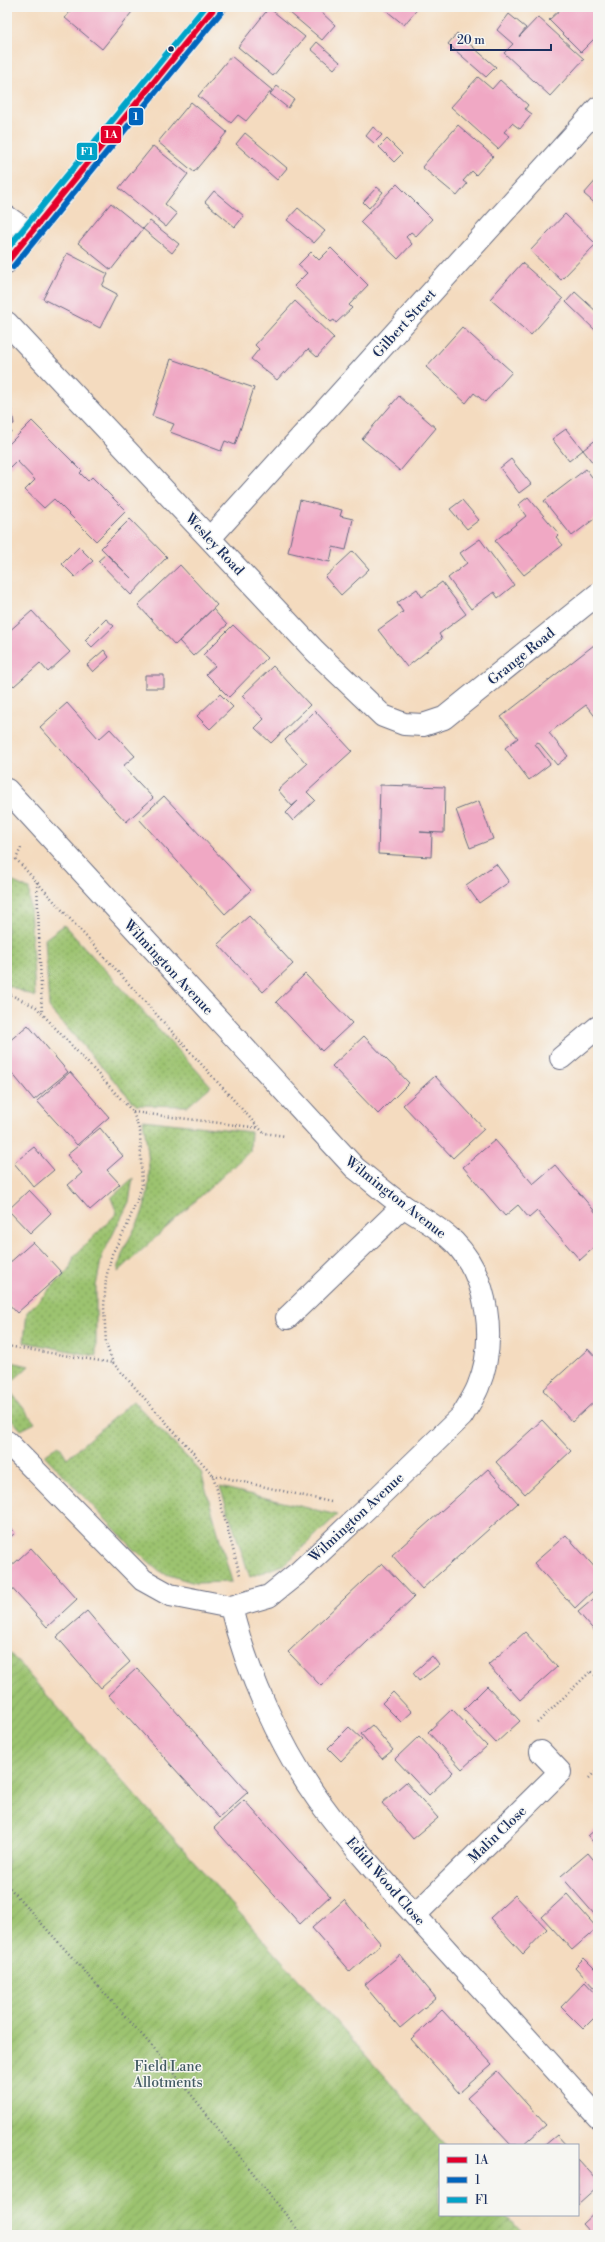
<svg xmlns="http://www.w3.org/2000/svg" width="605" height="2242" viewBox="0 0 605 2242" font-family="'Libre Bodoni',serif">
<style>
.grass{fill:url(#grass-dots);stroke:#5c7966}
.garden{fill:url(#garden-furrows);stroke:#5c7966}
.building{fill:#f0a8c4}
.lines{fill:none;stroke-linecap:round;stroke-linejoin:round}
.minor-casing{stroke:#676b80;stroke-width:24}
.path{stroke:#676b80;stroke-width:2.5;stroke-dasharray:1 3;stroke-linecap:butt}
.minor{stroke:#fff;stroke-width:22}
.bus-1-casing{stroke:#f6f6f2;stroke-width:9}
.bus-2-casing{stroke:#f6f6f2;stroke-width:9}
.bus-3-casing{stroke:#f6f6f2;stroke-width:9}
.bus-1{stroke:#e4002b;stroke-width:6}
.bus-2{stroke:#0065bd;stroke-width:6}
.bus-3{stroke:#01a3c8;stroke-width:6}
.bus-dot{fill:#1b2f5e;stroke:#f6f6f2;stroke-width:1.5}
.labels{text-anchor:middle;stroke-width:3;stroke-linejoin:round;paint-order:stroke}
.street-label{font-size:14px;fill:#1b2f5e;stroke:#f6f6f2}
.park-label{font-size:14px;fill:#425b63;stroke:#f6f6f2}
.line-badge{stroke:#f6f6f2;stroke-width:1.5}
.badge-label{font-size:11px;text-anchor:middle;font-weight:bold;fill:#fff}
</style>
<defs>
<pattern id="grass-dots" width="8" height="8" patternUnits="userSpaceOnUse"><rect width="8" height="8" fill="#9cc36f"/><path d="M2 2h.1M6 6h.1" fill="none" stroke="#7e9f5e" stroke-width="1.8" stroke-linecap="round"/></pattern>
<pattern id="garden-furrows" width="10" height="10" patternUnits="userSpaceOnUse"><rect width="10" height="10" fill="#9cc36f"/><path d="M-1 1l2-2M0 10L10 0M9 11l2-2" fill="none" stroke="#7e9f5e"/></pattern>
</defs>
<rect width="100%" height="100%" fill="#f6f6f2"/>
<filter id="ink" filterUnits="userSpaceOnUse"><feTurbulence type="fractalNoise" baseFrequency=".025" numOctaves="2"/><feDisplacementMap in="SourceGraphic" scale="8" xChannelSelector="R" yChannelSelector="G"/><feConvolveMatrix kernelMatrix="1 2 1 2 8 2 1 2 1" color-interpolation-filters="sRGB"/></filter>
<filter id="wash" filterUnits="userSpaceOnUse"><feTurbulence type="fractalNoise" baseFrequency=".012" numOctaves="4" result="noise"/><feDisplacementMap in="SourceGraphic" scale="16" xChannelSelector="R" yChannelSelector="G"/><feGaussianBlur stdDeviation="0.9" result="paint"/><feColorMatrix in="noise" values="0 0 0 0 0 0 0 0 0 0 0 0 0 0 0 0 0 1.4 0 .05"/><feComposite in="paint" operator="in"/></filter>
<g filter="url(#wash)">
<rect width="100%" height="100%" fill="#f4dbbf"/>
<path class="grass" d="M7,879L29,889L35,997L7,985Z
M64,925L211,1086L188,1106L136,1105L49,1008L45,939Z
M143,1120L251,1132L250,1151L118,1272C121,1245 136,1232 144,1208C153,1178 148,1150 143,1120Z
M133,1178L129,1202L102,1256L96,1286V1356L24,1342L27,1312L69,1270L74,1256L117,1213L111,1198Z
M7,1361L29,1366L7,1386Z
M7,1387L35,1423L21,1430L7,1414Z
M133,1401L201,1472L232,1582L195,1583L162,1573L134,1549L44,1455L59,1445L67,1458Z
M220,1487L337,1515L285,1564L250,1577Z"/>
<path class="garden" d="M7,1650L445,2145H440V2215H507L525,2235H7Z"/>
<g id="blocks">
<path class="building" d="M74,7H136L102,49L65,18Z
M283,7H326L321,12L335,25L322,40Z
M382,7H419L404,25Z
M563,7H598V35L581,52L549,20Z
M269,8L305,37L273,76L238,47Z
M509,14L526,28L519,37L538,17L584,59L550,96L504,53L513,44L497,30Z
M457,33L496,67L486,77L448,44Z
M317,42L340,62L334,69L311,49Z
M231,56L272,90L246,121L238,115L231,123L198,96Z
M478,77L492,89L500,80L528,105L525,109L532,114L520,129L512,123L504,132L510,136L498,149L451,107Z
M277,86L294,99L288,108L270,94Z
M191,102L227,132L194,172L158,142Z
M458,125L493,156L476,175L472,171L463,181L467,184L457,196L422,167Z
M373,127L382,135L374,143L366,136Z
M245,133L287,168L277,180L236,144Z
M387,139L402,154L394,162L379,147Z
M153,146L188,174L165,204L177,214L166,227L119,188Z
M598,178V206L584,194Z
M397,184L432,219L416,236L411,232L406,237L412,244L398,259L360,222Z
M377,187L383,192L369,208L363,202Z
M214,191L244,216L235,227L205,202Z
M111,203L143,229L111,270L78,243Z
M298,208L325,231L314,243L287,220Z
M565,214L596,244L561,280L530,251Z
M150,221L179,244L172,253L143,229Z
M331,248L368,285L349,305L352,308L336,323L334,320L331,322L294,286L307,273L298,265L311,252L319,260Z
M67,253L108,274L102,286L117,294L100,328L43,299Z
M522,263L563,299L531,335L490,299Z
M575,292L598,313V333L566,302Z
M295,301L334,338L317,357L308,349L285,374L284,372L277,380L251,359L259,349L255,345Z
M462,327L512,372L485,402L474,393L466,403L426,367Z
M171,359L254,388L235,445L225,441L221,451L170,432L174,424L152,416Z
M8,389L14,424L9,425L11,432L7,433Z
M399,396L436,428L400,471L362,439Z
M32,421L82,471L80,473L88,481L92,477L126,511L96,541L54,499L44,508L25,490L35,480L17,461L11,467L7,464V446Z
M566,429L583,450L598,438V459L593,463L583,450L569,461L552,439Z
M511,459L531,484L519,493L500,468Z
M586,469L598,485V516L572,536L544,501Z
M528,497L559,534L556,537L563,545L524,575L495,541L526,516L518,505Z
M300,500L342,510L340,516L353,519L346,550L333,547L330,562L288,552Z
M462,500L479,520L467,529L450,509Z
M130,519L167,557L131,595L98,561L106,554L131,578L101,548Z
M480,539L514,585L498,598L494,592L471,609L448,578L467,563L460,553Z
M79,547L93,561L75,577L62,564Z
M353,551L369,569L341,595L325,577Z
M180,565L217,605L175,645L138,605Z
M442,582L466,614L439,634L442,639L407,667L378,630L403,612L397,603L417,589L422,597Z
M213,609L227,625L193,656L179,641Z
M32,611L70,652L48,672L40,663L14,686L7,679V633Z
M106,619L114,626L92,647L85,640Z
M233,625L267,658L229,697L206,674L215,666L203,655Z
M594,645L598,650V720L586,705L549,733L568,756L557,765L538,742L535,744L550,764L529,780L505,748L518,738L501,717Z
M104,650L109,657L93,672L87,665Z
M273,666L310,705L271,743L255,728L264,719L242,696Z
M145,675H164V688H145Z
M220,694L233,707L210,729L197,716Z
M67,703L99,739L110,729L135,756L123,766L153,798L126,822L40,727Z
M315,711L352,751L307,792L315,800L293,821L286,813L298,801L292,806L278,790L307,764L285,740Z
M380,785L445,787L444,833L420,832L432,833L431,857L378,854Z
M164,796L251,890L225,914L139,819Z
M479,801L493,839L470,848L456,810Z
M496,864L509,882L479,903L466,885Z
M249,916L293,964L263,992L218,944Z
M305,974L352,1023L322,1051L276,1002Z
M28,1025L68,1072L34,1100L7,1067V1043Z
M364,1036L409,1083L378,1114L332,1066Z
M70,1072L109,1117L77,1145L37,1101Z
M435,1076L484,1129L453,1158L403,1105Z
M100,1128L123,1156L107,1170L120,1184L90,1210L68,1185L82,1173L67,1155Z
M495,1140L533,1184L555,1165L598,1215V1244L580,1260L537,1211L529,1218L518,1205L505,1216L463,1167Z
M34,1147L54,1170L34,1187L14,1163Z
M29,1190L51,1213L30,1233L8,1210Z
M33,1242L62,1273L17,1313L7,1302V1265Z
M588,1349L598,1360V1398L572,1422L543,1390Z
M542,1420L571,1451L525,1494L496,1462Z
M488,1469L518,1503L422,1589L392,1555Z
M7,1524L15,1533L7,1540Z
M566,1535L598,1571V1586L575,1608L534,1563Z
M31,1548L77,1599L47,1627L7,1583V1570Z
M382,1563L414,1597L321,1686L288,1652Z
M598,1595V1635L578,1612Z
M87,1611L130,1662L101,1688L57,1637Z
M525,1632L557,1667L520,1700L488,1665Z
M432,1656L439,1665L419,1681L413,1673Z
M137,1668L248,1792L219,1818L108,1695Z
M487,1686L520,1721L496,1743L464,1709Z
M393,1692L412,1712L401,1722L382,1703Z
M452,1709L487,1746L462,1769L428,1732Z
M372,1725L393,1750L382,1759L361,1734Z
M349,1727L362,1739L341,1761L328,1748Z
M419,1736L453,1772L429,1795L395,1759Z
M406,1782L438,1818L413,1839L382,1803Z
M244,1800L330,1896L300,1924L214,1828Z
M598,1827V1848L588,1836Z
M588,1853L598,1865V1912L595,1915L561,1876Z
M567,1894L597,1928L572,1950L542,1917Z
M515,1895L547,1929L523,1954L490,1918Z
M344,1900L381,1944L350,1972L312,1928Z
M400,1955L436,1998L400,2028L364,1985Z
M584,1958L598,1972L596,1990L575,1967Z
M585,1982L598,1996V2014L583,2029L561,2007Z
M442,2010L492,2064L459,2093L411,2039Z
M497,2071L546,2125L523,2145H511L467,2098Z
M557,2135L566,2145H545Z
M578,2159L598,2181V2187L578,2205Z
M598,2209V2235H592L582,2224Z"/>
</g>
</g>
<g filter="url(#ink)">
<use href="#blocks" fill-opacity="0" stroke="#676b80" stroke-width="1"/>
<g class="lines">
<g class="minor-casing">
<path id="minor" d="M7,217L31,234
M7,262L215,7
M7,323L315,651L383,716L404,724L423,725L444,718L598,594
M210,538L598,108
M7,790L355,1168C371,1180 386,1194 402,1205C420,1218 438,1226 454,1242C489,1278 497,1341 478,1387C474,1397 467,1407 462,1416L365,1510L299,1572L269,1596L231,1607L170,1595L143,1580L7,1442
M561,1058L598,1027
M287,1318L403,1206
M231,1607C246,1671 281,1748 319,1801C358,1855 405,1904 450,1954C499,2008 549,2062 598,2117
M415,1915L560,1772L541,1752"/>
</g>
<path class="path" d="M21,848L16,859L259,1128L264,1133L285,1136
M37,882L42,1013
M7,993L36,1007L133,1112L140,1132L142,1186L127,1226L112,1254L106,1278L104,1307L106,1344L113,1363L213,1475L240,1575
M133,1112L259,1128
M7,1346L113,1363
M213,1475L331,1502
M537,1723L591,1671L598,1678
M589,1778L598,1769
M7,1885L160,2055L302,2235"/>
<use href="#minor" class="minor"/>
<g class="bus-1-casing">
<path id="bus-1" d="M7,262L215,7"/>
</g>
<g class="bus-2-casing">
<path id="bus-2" d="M13,267L221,12"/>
</g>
<g class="bus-3-casing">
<path id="bus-3" d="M7,249L205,7"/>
</g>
<use href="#bus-1" class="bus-1"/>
<use href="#bus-2" class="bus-2"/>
<use href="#bus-3" class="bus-3"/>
</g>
</g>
<circle class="bus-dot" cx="171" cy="49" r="3.5"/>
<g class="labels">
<g class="street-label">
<text transform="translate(404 323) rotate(-48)" y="5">Gilbert Street</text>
<text transform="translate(215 544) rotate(47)" y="5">Wesley Road</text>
<text transform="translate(521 656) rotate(-39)" y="5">Grange Road</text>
<text transform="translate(169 967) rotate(47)" y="5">Wilmington Avenue</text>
<text transform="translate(396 1197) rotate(38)" y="5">Wilmington Avenue</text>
<text transform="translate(356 1517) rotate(-43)" y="5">Wilmington Avenue</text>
<text transform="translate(497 1834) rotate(-44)" y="5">Malin Close</text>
<text transform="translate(386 1881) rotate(49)" y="5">Edith Wood Close</text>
</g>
<g class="park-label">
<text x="168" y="2071">Field Lane<tspan x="168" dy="16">Allotments</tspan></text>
</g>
</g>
<g class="line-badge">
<rect x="128" y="107" width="16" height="19" rx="4" fill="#0065bd"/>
<rect x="100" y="125" width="22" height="19" rx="4" fill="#e4002b"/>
<rect x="76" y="142" width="22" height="19" rx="4" fill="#01a3c8"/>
</g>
<g class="badge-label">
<text x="136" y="120">1</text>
<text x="111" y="138">1A</text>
<text x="87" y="155">F1</text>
</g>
<rect width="605" height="2242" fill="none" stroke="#f6f6f2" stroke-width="24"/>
<rect x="439" y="2144" width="140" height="72" fill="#f6f6f2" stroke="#9ea6b7"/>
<rect x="447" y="2157" width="20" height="6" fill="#e4002b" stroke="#9ea6b7"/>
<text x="475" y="2164" font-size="12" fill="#1b2f5e">1A</text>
<rect x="447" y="2177" width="20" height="6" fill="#0065bd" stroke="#9ea6b7"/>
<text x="475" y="2184" font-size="12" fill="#1b2f5e">1</text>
<rect x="447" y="2197" width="20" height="6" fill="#01a3c8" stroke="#9ea6b7"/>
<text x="475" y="2204" font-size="12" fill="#1b2f5e">F1</text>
<path d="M451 44v6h100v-6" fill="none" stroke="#1b2f5e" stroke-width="2"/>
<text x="457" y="44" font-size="12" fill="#1b2f5e" stroke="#f6f6f2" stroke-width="3" paint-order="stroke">20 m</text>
</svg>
